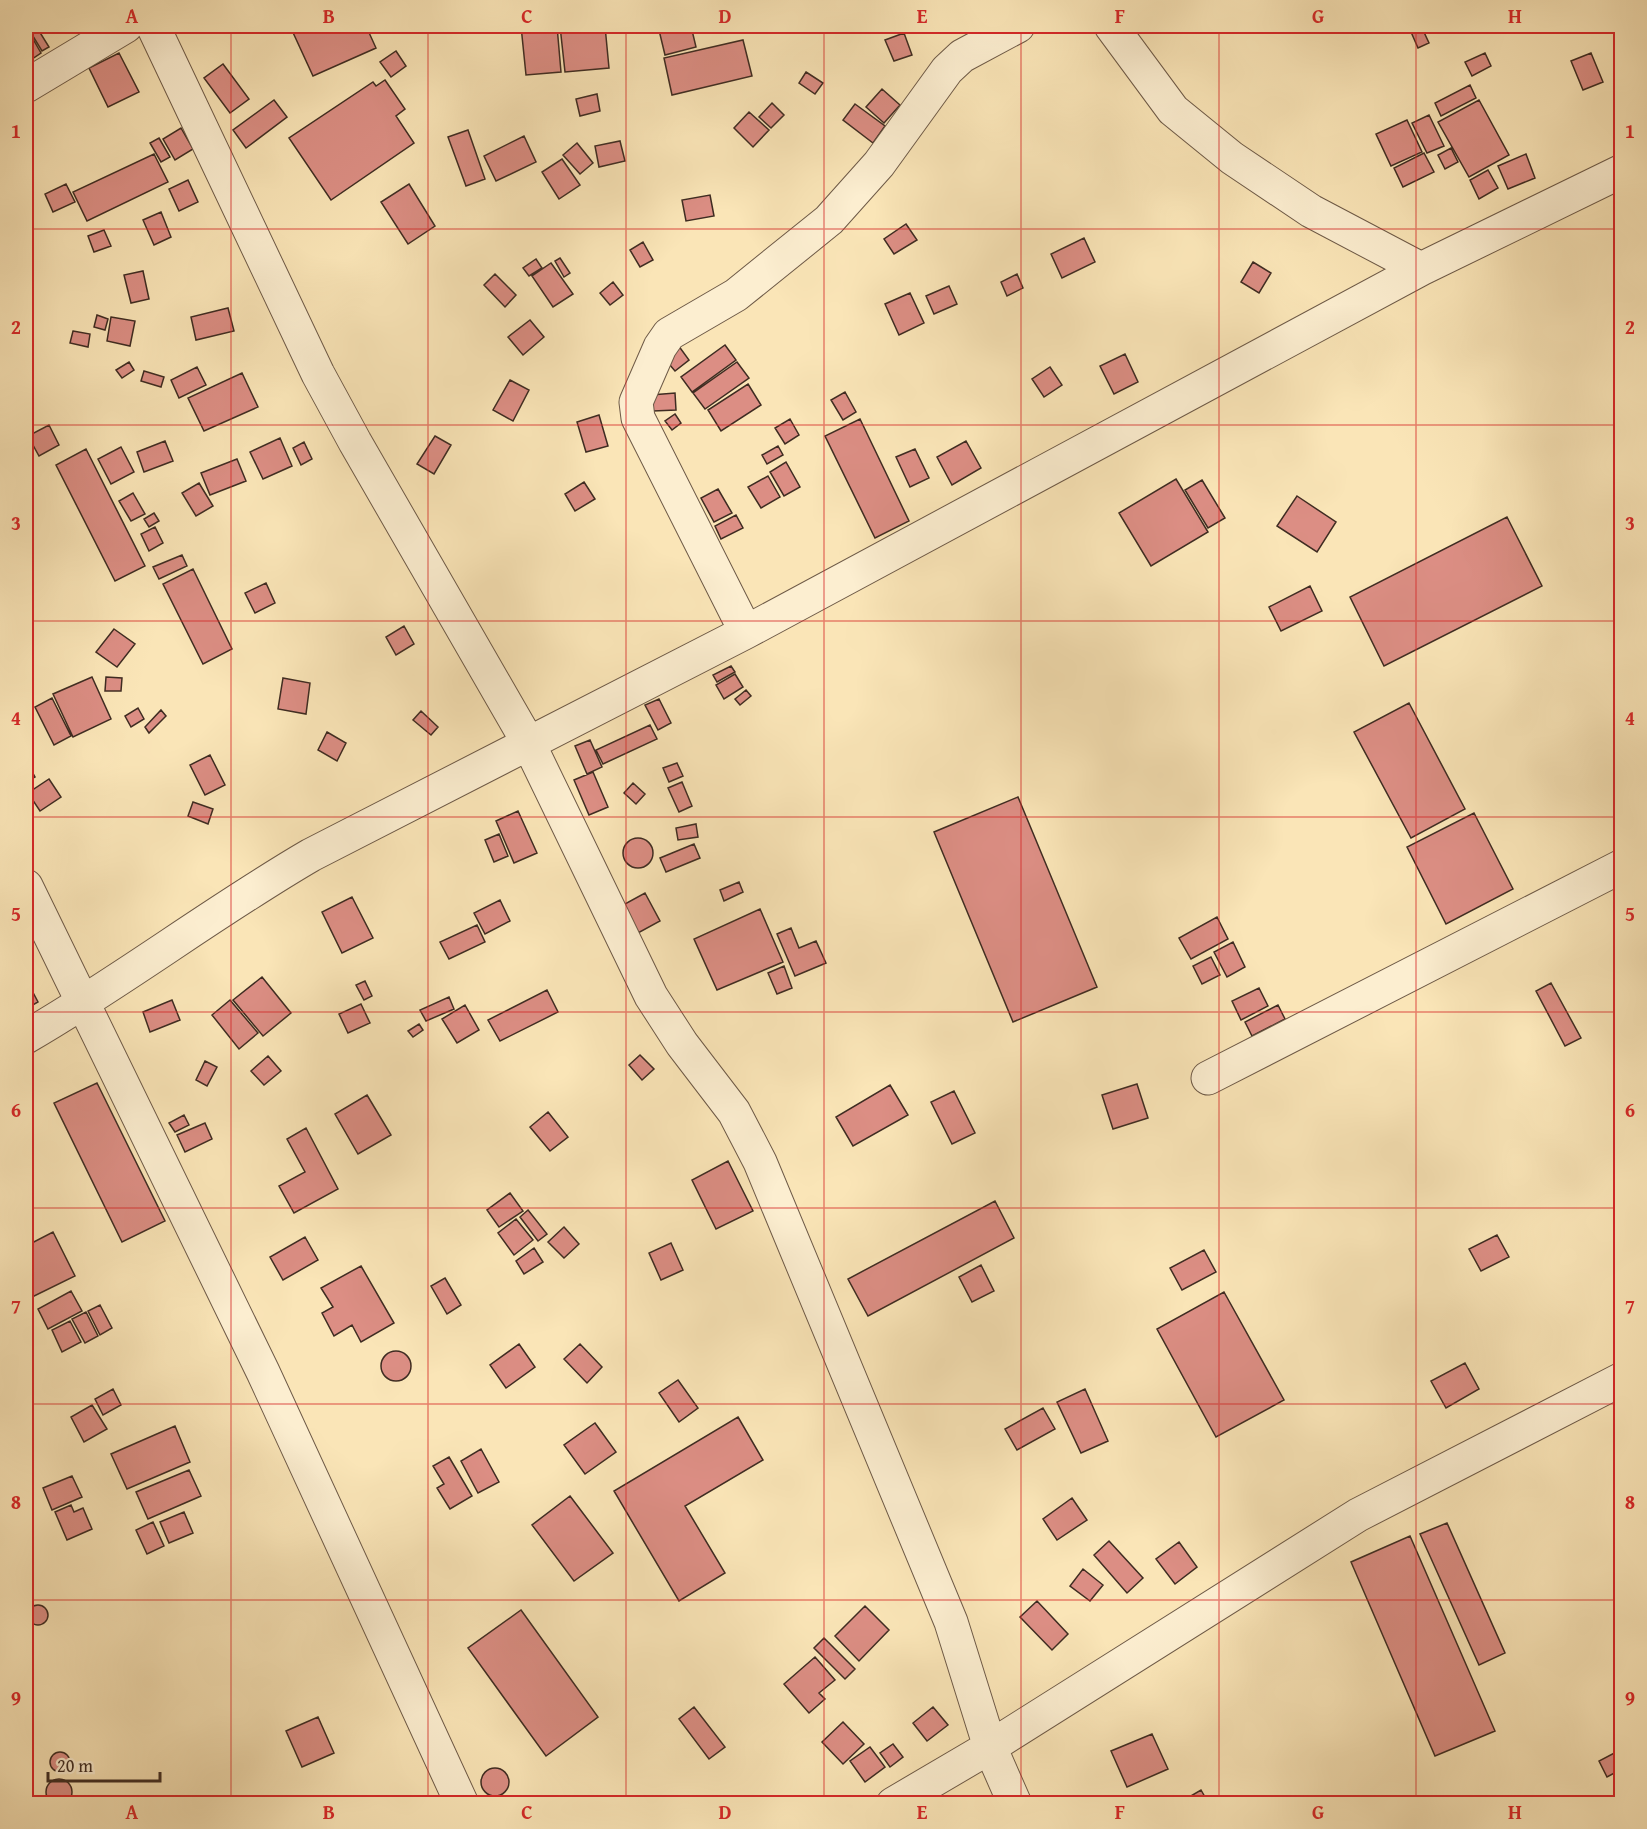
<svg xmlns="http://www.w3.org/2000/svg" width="1647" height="1829" viewBox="0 0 1647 1829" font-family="'Gentium Book Plus',serif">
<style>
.building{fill:#dc8e84;stroke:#3f2c22;stroke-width:1.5}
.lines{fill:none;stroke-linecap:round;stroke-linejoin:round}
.street-casing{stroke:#6e5a47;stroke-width:35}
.street{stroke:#fceed0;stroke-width:33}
.grid{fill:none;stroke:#d62828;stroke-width:1.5;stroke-opacity:0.55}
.neatline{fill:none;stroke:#d62828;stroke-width:2}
.grid-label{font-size:20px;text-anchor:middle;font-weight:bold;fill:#d62828}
</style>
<rect width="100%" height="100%" fill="#fae5b7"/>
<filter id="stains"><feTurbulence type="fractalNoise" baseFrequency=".00333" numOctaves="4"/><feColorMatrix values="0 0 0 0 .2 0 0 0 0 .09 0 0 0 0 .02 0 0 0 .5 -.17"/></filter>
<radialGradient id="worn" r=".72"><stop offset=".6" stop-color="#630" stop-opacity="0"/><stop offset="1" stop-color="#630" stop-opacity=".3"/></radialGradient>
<path class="building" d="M31,26H36L49,47L42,51L28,28Z
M290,26H366L376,48L313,76Z
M521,26H557L561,72L526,75Z
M560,26H605L609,68L565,72Z
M658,26H691L696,47L665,55Z
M26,27L41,53L26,63Z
M1422,28L1429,43L1418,48L1411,32Z
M904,33L912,55L894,61L885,40Z
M743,40L752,76L672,95L664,58Z
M396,51L406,66L391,77L380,62Z
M119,53L139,92L108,107L89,68Z
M1485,53L1491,66L1472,76L1465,62Z
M1591,53L1603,82L1583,90L1571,61Z
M223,64L249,99L230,113L204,78Z
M806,72L823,83L815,94L799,83Z
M385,80L405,109L396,116L414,143L331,200L289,138L373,82L376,86Z
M1470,85L1476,98L1441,116L1435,103Z
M882,89L900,105L884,123L866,107Z
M597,94L600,111L580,116L576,99Z
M274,100L287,117L246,148L233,130Z
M1479,100L1509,155L1469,177L1438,122Z
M772,103L784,115L771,128L759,117Z
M855,104L885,126L873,143L843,120Z
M749,112L769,130L753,147L734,128Z
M1429,115L1444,146L1427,153L1412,123Z
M1407,120L1422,152L1391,166L1376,134Z
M181,128L193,149L175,160L163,139Z
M468,130L485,179L466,186L448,137Z
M524,136L536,162L496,181L484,156Z
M159,138L170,157L161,162L150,143Z
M620,141L625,161L599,167L595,146Z
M577,143L593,163L580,174L563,155Z
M1451,148L1458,162L1445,169L1438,155Z
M1424,153L1434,172L1403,187L1394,168Z
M154,154L168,182L87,221L73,192Z
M1526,154L1535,178L1508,189L1498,166Z
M562,159L580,185L559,199L542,172Z
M1488,170L1498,188L1479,199L1470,180Z
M188,180L198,202L179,211L169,189Z
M66,184L75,202L53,212L45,194Z
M409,184L435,226L408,244L381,202Z
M710,195L714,216L686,221L682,200Z
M161,212L171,237L154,245L143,220Z
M906,224L917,240L894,254L884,239Z
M104,230L111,246L94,252L88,236Z
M1084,238L1095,262L1062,278L1051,254Z
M643,242L653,260L640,267L630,250Z
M560,258L570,273L564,277L555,261Z
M536,259L542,268L529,276L523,268Z
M1253,262L1271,273L1259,293L1241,282Z
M551,263L573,294L553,307L532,276Z
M143,271L149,299L131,303L124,275Z
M495,274L516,295L505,307L484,285Z
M1017,274L1023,288L1007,296L1001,282Z
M613,282L623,295L610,305L600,293Z
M949,286L957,304L934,314L926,296Z
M910,293L924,323L899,335L885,304Z
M228,308L234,331L196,340L191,317Z
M97,315L108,319L105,330L94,327Z
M111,317L135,321L130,346L107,341Z
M530,320L544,337L523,355L508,337Z
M73,331L90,334L88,347L70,343Z
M678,345L689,360L675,371L664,358Z
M725,345L736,360L692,392L681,377Z
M1125,354L1138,382L1114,394L1100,366Z
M129,362L134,370L122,378L116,370Z
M737,362L749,378L705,409L693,393Z
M197,367L206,385L179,398L171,380Z
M1050,367L1062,385L1044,397L1032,379Z
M144,371L164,377L161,387L141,381Z
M242,373L258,407L204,431L188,398Z
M510,380L529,390L513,421L493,410Z
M748,384L761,405L721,431L708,410Z
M845,392L856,412L843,420L831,400Z
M675,393L676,410L653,411L651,395Z
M675,414L681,423L672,430L665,421Z
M599,415L608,446L586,452L577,422Z
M790,419L799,435L785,444L775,428Z
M860,419L909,521L875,538L825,436Z
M49,425L59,445L39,456L28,436Z
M435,436L451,445L434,474L417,464Z
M280,438L292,466L263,479L250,452Z
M165,441L173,461L144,472L137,452Z
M966,441L981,468L952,485L937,457Z
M304,442L312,459L301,465L293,448Z
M778,446L783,455L767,464L762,455Z
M121,447L134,472L111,484L98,459Z
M86,449L145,566L115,581L56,465Z
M915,449L929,478L910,487L896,457Z
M237,459L246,481L210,495L201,473Z
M786,462L800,487L784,496L770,472Z
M768,476L780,497L761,508L748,487Z
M1176,479L1208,532L1151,566L1119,513Z
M1202,480L1225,518L1208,528L1185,490Z
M584,482L595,499L575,511L565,494Z
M199,483L213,506L196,516L182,493Z
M718,489L732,513L714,522L701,498Z
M133,493L145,514L131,521L119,501Z
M1297,496L1336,522L1317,552L1277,526Z
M154,513L159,521L149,527L144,519Z
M736,515L743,528L721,539L715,526Z
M1507,517L1542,586L1384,666L1350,597Z
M155,527L163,543L149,551L141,534Z
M182,555L187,566L159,579L153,567Z
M193,569L232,649L203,664L163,584Z
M266,583L275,603L255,613L245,593Z
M1310,586L1322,611L1281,631L1269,607Z
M404,626L414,644L396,655L386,637Z
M114,629L135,644L117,667L96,652Z
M731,666L735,672L717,682L713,675Z
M735,674L743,687L724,699L716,685Z
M92,677L111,719L73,737L53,694Z
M106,677L122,678L121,691H105Z
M283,678L310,683L306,714L278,709Z
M746,690L751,696L740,705L735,699Z
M52,698L71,736L54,745L35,707Z
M659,699L671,723L658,730L645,705Z
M1409,703L1465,809L1411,838L1354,732Z
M138,708L144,719L131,727L125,716Z
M161,710L166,716L149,733L145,727Z
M421,711L438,727L431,735L413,720Z
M650,725L657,739L603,764L596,750Z
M327,732L346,743L337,761L318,750Z
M590,740L602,767L587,774L575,746Z
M210,755L225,785L205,795L190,765Z
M26,761L35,777L26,782Z
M677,763L683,776L669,782L663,768Z
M593,772L608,807L589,815L574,780Z
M49,779L61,797L40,811L28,793Z
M682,782L692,806L679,812L668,788Z
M633,783L645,794L636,804L624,793Z
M1018,797L1097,987L1013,1022L934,832Z
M193,802L213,809L208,824L188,816Z
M518,811L537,853L514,863L496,821Z
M1474,813L1513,889L1446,924L1407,847Z
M696,824L698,837L678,840L676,828Z
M499,834L508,856L494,862L485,840Z
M623 853a15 15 0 1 1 30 0a15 15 0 1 1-30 0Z
M694,844L700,858L666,872L660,858Z
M739,882L743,892L724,901L720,890Z
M645,893L660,921L638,933L623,905Z
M352,897L373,938L342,953L322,912Z
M500,900L510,921L485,934L474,913Z
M760,909L783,962L717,990L694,939Z
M1217,917L1228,939L1191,959L1179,938Z
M477,925L485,942L449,959L440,942Z
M791,928L799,948L816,941L826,963L795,976L777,934Z
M1233,942L1245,967L1227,977L1214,952Z
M1211,957L1220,975L1202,984L1193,966Z
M784,966L792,988L777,994L768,973Z
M262,977L291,1013L263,1036L233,1000Z
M365,981L372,996L364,1000L356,985Z
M28,983L38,1002L26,1009V984Z
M1551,983L1581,1038L1565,1046L1536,991Z
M1259,988L1268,1006L1241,1020L1232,1001Z
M547,990L558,1012L500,1041L488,1020Z
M449,997L454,1009L426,1021L420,1010Z
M172,1000L180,1020L150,1032L143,1012Z
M230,1000L258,1033L239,1049L212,1015Z
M361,1004L370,1023L348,1033L339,1014Z
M465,1005L479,1030L457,1043L442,1019Z
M1278,1005L1285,1019L1252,1036L1245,1022Z
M419,1024L423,1030L413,1037L408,1031Z
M640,1055L654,1069L642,1080L629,1065Z
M268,1056L281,1071L264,1085L251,1071Z
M205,1061L217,1067L207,1086L196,1080Z
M97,1083L165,1221L122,1242L54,1103Z
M1137,1084L1148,1118L1113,1129L1102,1095Z
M890,1085L908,1115L853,1146L836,1117Z
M954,1091L975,1133L952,1144L931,1102Z
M367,1095L391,1135L358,1154L335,1114Z
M548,1112L568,1137L550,1151L530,1127Z
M184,1115L189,1125L175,1132L169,1123Z
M205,1123L212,1139L185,1152L177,1135Z
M306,1128L338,1189L294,1213L279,1186L305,1172L287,1139Z
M728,1161L753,1211L716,1229L692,1180Z
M510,1193L523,1211L499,1227L487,1210Z
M995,1201L1014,1238L868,1316L848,1279Z
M528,1210L547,1234L538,1241L520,1217Z
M516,1219L533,1240L514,1255L498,1233Z
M564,1227L579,1244L564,1258L548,1242Z
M53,1232L75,1276L26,1300V1246Z
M1497,1235L1509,1257L1481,1271L1469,1249Z
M305,1237L318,1260L283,1280L270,1257Z
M671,1243L683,1270L661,1280L649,1253Z
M534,1248L543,1262L524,1274L516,1261Z
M1204,1250L1216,1272L1182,1290L1170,1268Z
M981,1265L994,1291L972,1302L959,1277Z
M361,1266L394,1323L361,1342L352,1325L334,1336L322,1313L333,1307L321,1288Z
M445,1278L461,1305L447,1314L431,1286Z
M71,1291L82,1311L48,1329L38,1309Z
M1224,1292L1284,1400L1216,1437L1157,1329Z
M100,1305L112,1328L100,1335L88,1311Z
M86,1312L98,1336L85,1343L72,1319Z
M70,1321L81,1342L62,1352L52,1330Z
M519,1344L535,1367L506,1388L490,1365Z
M580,1344L602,1367L587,1383L564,1359Z
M381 1366a15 15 0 1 1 30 0a15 15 0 1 1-30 0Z
M1465,1363L1479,1389L1446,1408L1431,1381Z
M678,1380L698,1408L679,1422L659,1393Z
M113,1389L121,1405L103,1415L95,1399Z
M1085,1389L1108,1441L1081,1453L1057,1402Z
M92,1405L107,1429L84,1442L71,1417Z
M1043,1408L1055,1429L1017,1450L1005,1429Z
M738,1417L763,1460L685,1506L725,1573L679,1601L614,1491Z
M595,1423L616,1452L585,1474L564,1445Z
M175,1426L190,1462L127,1489L111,1454Z
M481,1449L499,1482L478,1493L461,1461Z
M449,1457L472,1496L450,1509L437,1488L444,1484L433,1466Z
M189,1470L201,1496L148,1519L136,1492Z
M72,1476L82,1497L52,1510L43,1488Z
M570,1496L613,1553L574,1581L532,1525Z
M1072,1498L1087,1520L1057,1540L1043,1519Z
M71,1505L74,1512L83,1508L92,1529L67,1540L55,1512Z
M184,1512L193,1533L169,1543L160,1522Z
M153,1522L164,1546L147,1554L136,1530Z
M1447,1523L1505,1653L1479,1665L1420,1534Z
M1410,1536L1495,1731L1435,1756L1351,1562Z
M1109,1541L1143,1578L1127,1593L1094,1555Z
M1179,1542L1197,1567L1175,1584L1156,1559Z
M1083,1569L1103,1585L1090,1601L1070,1586Z
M1037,1601L1068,1634L1052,1650L1020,1617Z
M28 1615a10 10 0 1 1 20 0a10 10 0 1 1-20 0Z
M865,1606L889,1630L859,1661L835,1636Z
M521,1610L598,1717L546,1756L468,1648Z
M824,1638L855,1669L845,1679L814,1648Z
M815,1657L835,1680L819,1693L825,1699L809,1713L784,1684Z
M694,1707L725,1747L709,1759L679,1719Z
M933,1707L948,1725L927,1741L913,1723Z
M318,1717L334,1753L302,1767L286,1731Z
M843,1722L864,1744L843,1764L822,1742Z
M1152,1734L1168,1769L1127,1787L1111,1751Z
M893,1744L903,1757L890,1767L880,1753Z
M870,1747L885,1767L865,1782L850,1761Z
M1620,1750L1622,1754V1769L1607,1777L1599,1761Z
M50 1762a10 10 0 1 1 20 0a10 10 0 1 1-20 0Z
M481 1782a14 14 0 1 1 28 0a14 14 0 1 1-28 0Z
M46 1792a13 13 0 1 1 26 0a13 13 0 1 1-26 0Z
M1201,1790L1209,1804H1177Z"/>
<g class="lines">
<g class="street-casing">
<path id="street" d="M153,26L318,374L355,442L529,744L651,996L682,1044L734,1112L760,1162L951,1622L990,1747L1015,1804
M1111,26L1173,110L1232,158L1311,211L1421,269
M26,86L126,26
M746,632L638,418L636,402L660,347L669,334L736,295L829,220L879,164L947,70L962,56L1018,26
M26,886L263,1372L462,1804
M26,1037C123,981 213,912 311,855L746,632L1421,269L1622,171
M1208,1078L1622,866
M893,1804L990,1747L1358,1515L1622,1379"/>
</g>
<use href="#street" class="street"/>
</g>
<path class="grid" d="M231,26V1804M428,26V1804M626,26V1804M824,26V1804M1021,26V1804M1219,26V1804M1416,26V1804M26,229H1622M26,425H1622M26,621H1622M26,817H1622M26,1012H1622M26,1208H1622M26,1404H1622M26,1600H1622"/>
<rect width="1647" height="1829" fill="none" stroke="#fae5b7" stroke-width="66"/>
<path d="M48 1772v9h112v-9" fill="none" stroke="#3f2c22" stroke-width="3"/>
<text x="57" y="1772" font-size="18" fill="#3f2c22" stroke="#fceed0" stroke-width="4.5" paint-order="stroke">20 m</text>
<rect x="33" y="33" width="1581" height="1763" class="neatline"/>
<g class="grid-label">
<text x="132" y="23">A</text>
<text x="329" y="23">B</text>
<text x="527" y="23">C</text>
<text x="725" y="23">D</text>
<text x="922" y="23">E</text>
<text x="1120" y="23">F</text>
<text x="1318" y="23">G</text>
<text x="1515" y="23">H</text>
<text x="16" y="138">1</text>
<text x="1630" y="138">1</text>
<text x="16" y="334">2</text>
<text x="1630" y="334">2</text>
<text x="16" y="530">3</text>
<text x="1630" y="530">3</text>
<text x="16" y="725">4</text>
<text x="1630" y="725">4</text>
<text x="16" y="921">5</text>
<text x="1630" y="921">5</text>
<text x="16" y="1117">6</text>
<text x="1630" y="1117">6</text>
<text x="16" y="1313">7</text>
<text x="1630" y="1313">7</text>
<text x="16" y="1509">8</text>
<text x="1630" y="1509">8</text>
<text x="16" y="1705">9</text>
<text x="1630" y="1705">9</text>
<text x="132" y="1819">A</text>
<text x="329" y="1819">B</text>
<text x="527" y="1819">C</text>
<text x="725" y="1819">D</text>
<text x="922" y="1819">E</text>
<text x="1120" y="1819">F</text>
<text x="1318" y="1819">G</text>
<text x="1515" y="1819">H</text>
</g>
<rect width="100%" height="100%" filter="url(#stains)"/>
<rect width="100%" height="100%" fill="url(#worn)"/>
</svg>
